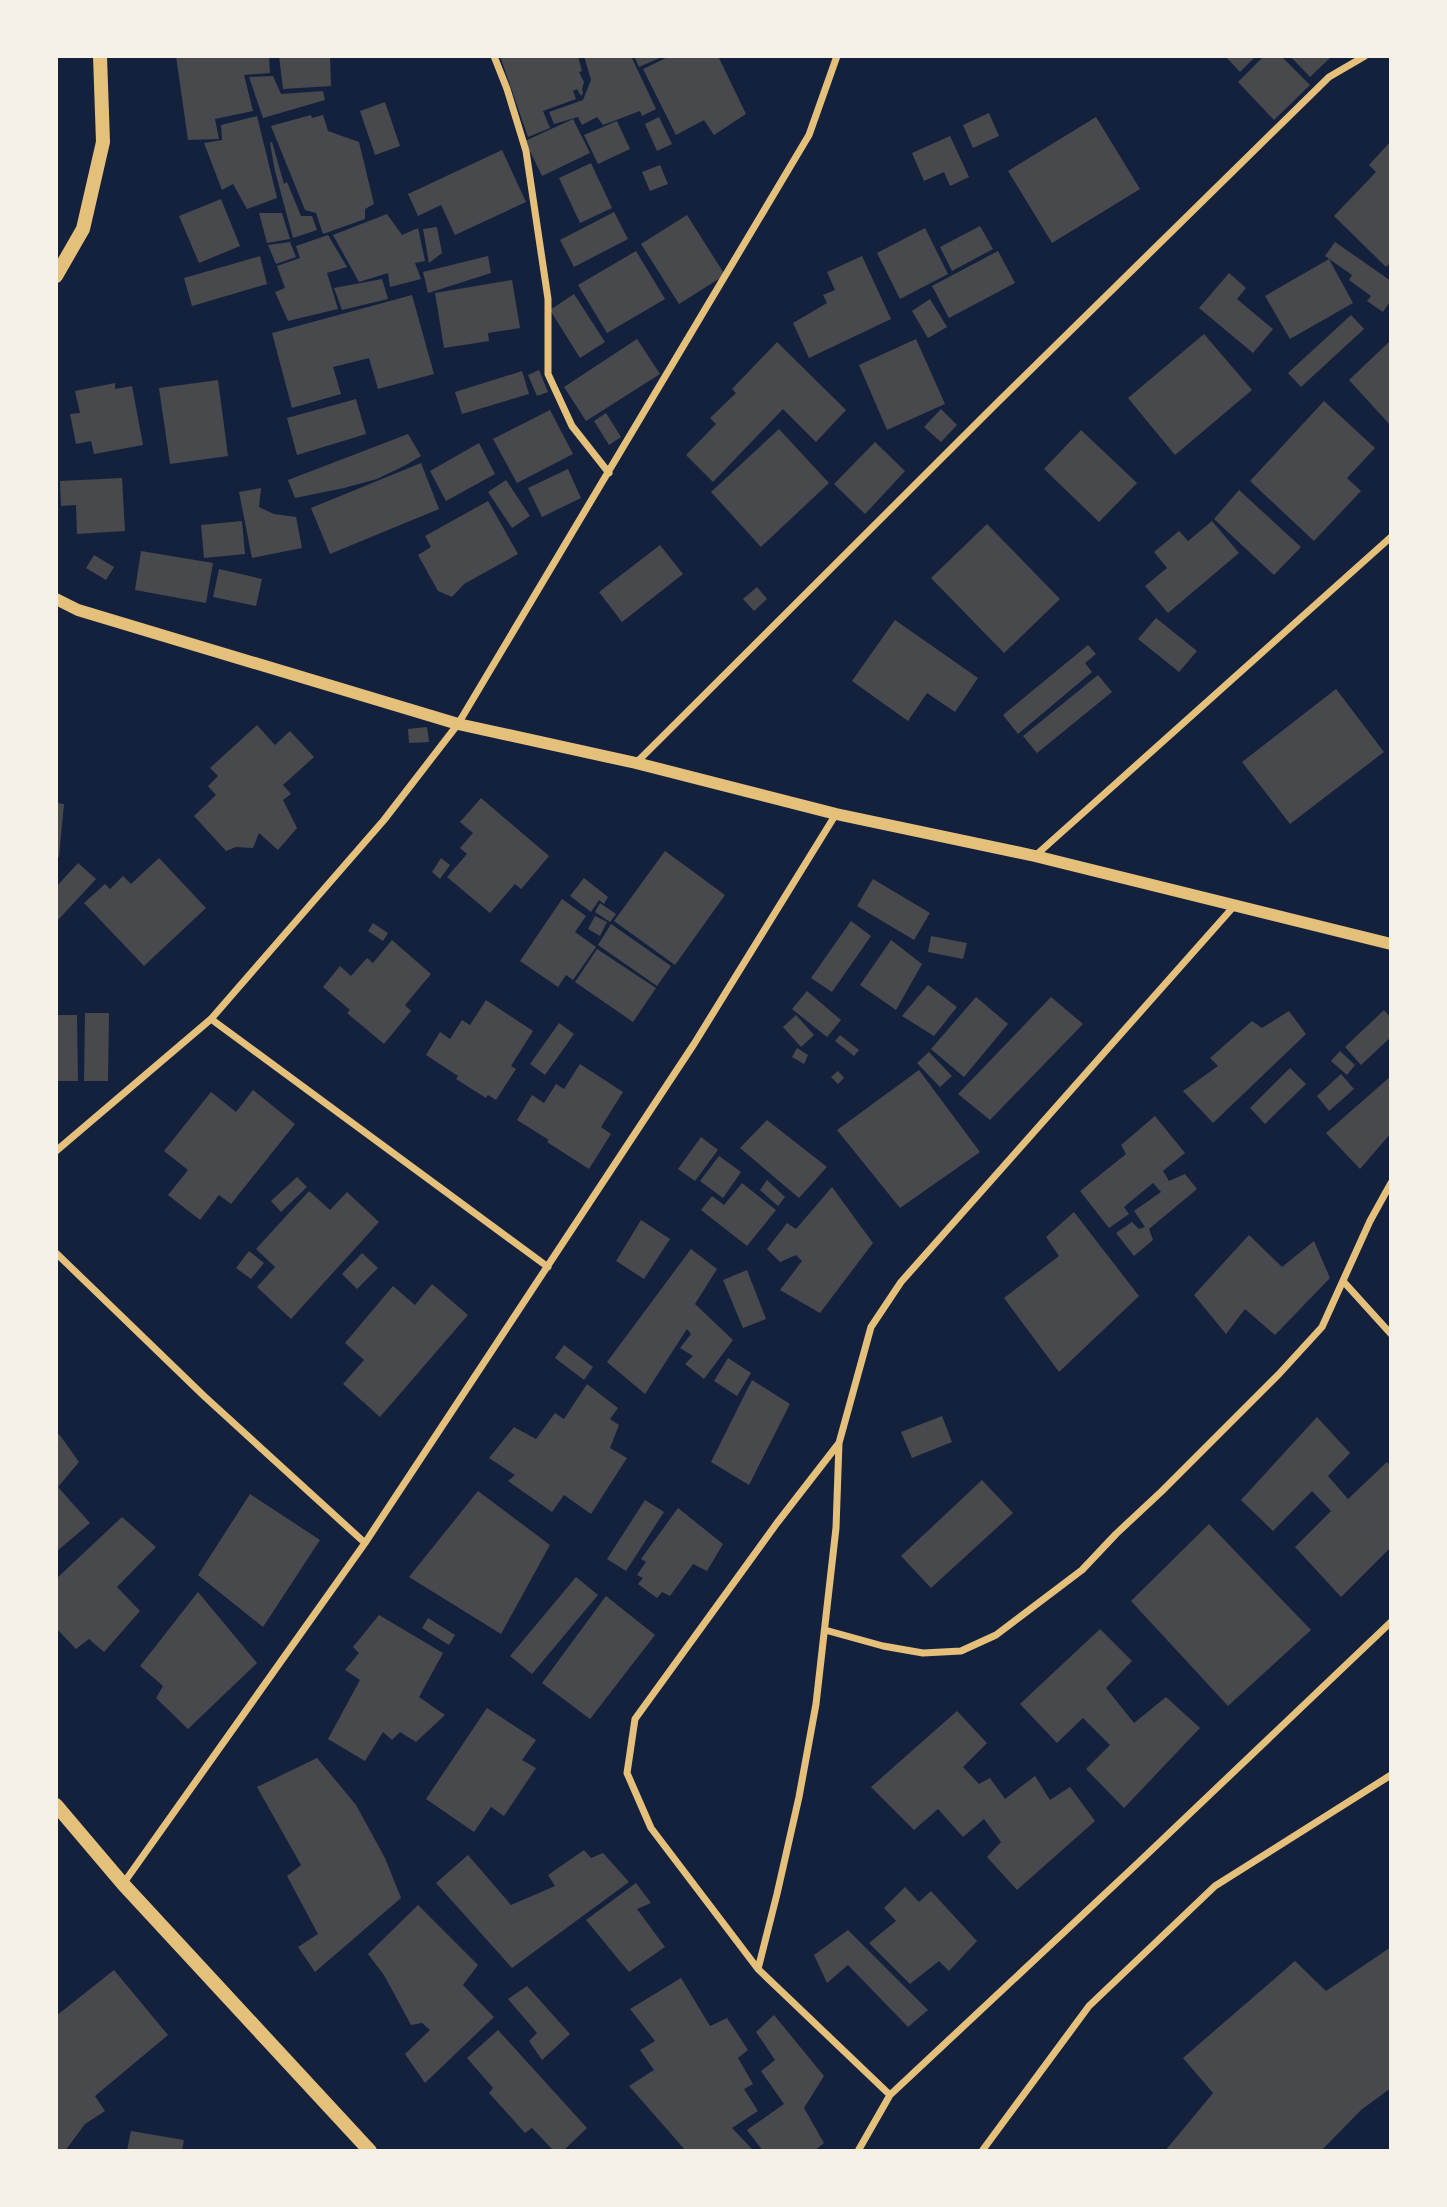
<svg xmlns="http://www.w3.org/2000/svg" width="1447" height="2207" viewBox="0 0 1447 2207" font-family="Helvetica,sans-serif">
<style>
.building{fill:#48494c}
.lines{fill:none;stroke-linecap:round;stroke-linejoin:round}
.minor{stroke:#e5c07b;stroke-width:7}
.tertiary{stroke:#e5c07b;stroke-width:12}
.secondary{stroke:#e5c07b;stroke-width:14}
</style>
<rect width="100%" height="100%" fill="#14213d"/>
<path class="building" d="M176,56H269L270,73L244,75L253,111L215,119L219,139L188,140Z
M279,56H330L331,86L283,89Z
M500,56H578L582,71L579,72L584,82L582,89L583,93L581,96L577,89L573,91L576,99L543,111L550,128L528,137Z
M584,56H631L656,109L642,116L640,111L603,125L597,117L582,125L578,117L554,124L549,112L583,100L591,80Z
M634,56H664L639,67Z
M670,56H718L746,114L714,135L704,120L676,135L643,69Z
M1225,56H1256L1240,72Z
M1264,56H1281L1310,85L1274,120L1238,82Z
M1290,56H1332L1310,77Z
M273,76L281,94L323,91L325,100L263,118L249,77Z
M385,102L400,146L375,155L360,111Z
M989,113L999,136L973,148L963,125Z
M311,115L312,118L323,115L328,131L359,142L374,204L365,209V219L323,234L316,213L305,210L271,126Z
M257,116L277,198L247,209L233,184L222,190L204,143L222,140L221,125Z
M659,117L672,144L657,151L645,124Z
M1096,117L1140,189L1052,243L1008,171Z
M573,119L590,153L542,176L525,141Z
M617,121L630,149L598,164L584,135Z
M950,136L969,177L950,186L944,172L924,181L912,153Z
M1391,141V262L1386,267L1334,216L1376,172L1369,165Z
M272,142L284,184L287,182L301,216H312L317,230L293,238L275,171L270,143Z
M502,150L526,202L455,235L441,205L418,216L408,194Z
M591,163L612,208L580,223L559,178Z
M660,165L668,184L650,191L642,172Z
M221,199L240,246L199,263L179,216Z
M614,212L628,239L574,267L560,240Z
M259,213H282L290,239L267,243Z
M387,214L402,235L418,228L425,261L415,263L421,279L390,287L388,273L359,282L333,235Z
M687,215L725,275L679,304L641,244Z
M980,226L993,249L952,271L940,247Z
M437,227L442,253L429,263L423,229Z
M925,228L948,274L900,299L877,253Z
M328,235L347,267L327,273L338,309L288,321L275,292L285,288L277,266L300,258L296,246Z
M290,242L296,257L276,264L268,245Z
M1335,242L1391,281V300L1383,312L1367,301L1371,296L1349,280L1352,275L1325,256Z
M636,251L665,299L607,333L578,285Z
M998,251L1015,283L949,318L932,286Z
M260,256L267,284L192,306L184,278Z
M488,256L491,273L428,293L423,272Z
M862,256L891,319L809,358L793,323L827,303L823,295L835,290L827,272Z
M1329,259L1353,303L1290,339L1265,296Z
M1229,273L1246,288L1237,299L1273,329L1253,353L1199,308Z
M382,279L388,299L342,310L334,288Z
M512,280L520,328L488,333L489,341L444,348L435,293Z
M574,294L605,342L580,358L550,310Z
M412,295L434,374L378,389L369,358L333,367L341,394L292,408L272,333Z
M930,299L947,327L928,338L912,311Z
M1351,315L1364,329L1301,387L1288,373Z
M1204,334L1252,390L1175,455L1128,398Z
M637,339L660,374L586,421L564,387Z
M916,339L945,404L887,430L859,365Z
M1391,340V426L1349,380Z
M777,342L846,410L816,442L783,409L713,482L686,455L716,424L710,418L736,393L732,389Z
M539,370L548,392L537,396L528,375Z
M522,371L529,394L462,414L455,392Z
M218,380L228,456L170,464L159,388Z
M115,383V389L132,386L143,445L94,454L91,441L76,444L70,414L80,413L75,391Z
M356,399L366,434L297,455L287,418Z
M1324,401L1375,448L1347,478L1361,491L1314,541L1250,481Z
M941,409L957,425L941,442L924,427Z
M550,410L573,454L517,483L493,439Z
M606,413L621,437L609,445L594,421Z
M779,429L829,483L761,547L711,492Z
M1081,430L1137,483L1099,522L1044,469Z
M408,434L421,456L406,465L377,479L344,488L295,498L288,480Z
M875,442L905,471L865,514L834,484Z
M479,443L495,474L446,501L430,471Z
M421,463L439,509L330,554L311,508Z
M568,469L581,498L542,517L528,488Z
M122,478L125,531L77,534L76,505L61,506L60,481Z
M506,480L530,516L512,528L488,492Z
M261,488L259,507L274,514L296,517L302,548L252,558L239,492Z
M1239,490L1301,547L1274,575L1214,519Z
M488,501L518,554L464,584L452,597L438,591L418,555L431,547L425,536Z
M242,521L245,554L204,558L201,525Z
M1212,521L1239,553L1168,613L1145,586L1167,568L1154,552L1179,531L1188,541Z
M987,524L1060,599L1004,653L931,578Z
M660,545L683,574L622,622L599,592Z
M141,551L213,563L206,603L135,590Z
M94,555L114,567L106,580L86,568Z
M219,569L262,579L256,606L213,597Z
M757,587L767,599L754,611L743,599Z
M1156,618L1197,651L1179,672L1138,639Z
M895,620L978,678L955,712L927,693L908,721L852,681Z
M1088,645L1096,654L1085,663L1092,672L1018,734L1003,715Z
M1098,675L1112,692L1037,753L1023,736Z
M1336,689L1384,752L1290,824L1242,762Z
M257,725L275,745L290,731L314,757L283,785L291,794L283,800L297,828L278,850L259,833L253,848L236,847L226,851L194,816L216,795L208,786L218,776L210,768Z
M427,727L429,742L409,743L408,729Z
M481,798L549,856L523,887L521,889L515,884L490,913L447,877L467,854L460,848L473,833L460,822Z
M56,803L64,804L59,857H56Z
M665,851L725,895L675,965L614,921Z
M159,858L206,908L144,966L84,903L105,884L110,889L123,876L131,884Z
M441,858L450,865L440,879L432,872Z
M78,863L96,879L58,920L56,919V887Z
M584,878L608,897L604,904L599,900L591,912L570,896Z
M873,879L930,913L914,940L857,906Z
M562,899L586,916L575,932L596,947L573,980L566,975L558,987L520,961Z
M600,903L616,914L610,922L595,912Z
M595,916L607,922L600,936L588,929Z
M851,921L871,936L832,992L811,978Z
M373,923L388,933L383,941L368,931Z
M611,924L671,966L657,986L598,945Z
M931,936L967,943L963,959L928,952Z
M392,940L431,974L405,1005L411,1011L384,1044L347,1013L350,1010L323,987L340,966L351,976L367,958L373,963Z
M891,940L922,964L896,1010L860,985Z
M597,949L656,988L633,1022L575,982Z
M928,985L957,1007L934,1036L902,1016Z
M807,991L841,1020L827,1037L792,1009Z
M976,997L1008,1024L964,1077L931,1049Z
M1051,997L1083,1024L990,1120L958,1094Z
M486,1000L533,1031L511,1066L516,1069L496,1100L488,1095L486,1098L456,1079L458,1076L426,1055L440,1032L450,1039L462,1020L470,1025Z
M1384,1010L1391,1018V1037L1361,1065L1345,1047Z
M1289,1011L1306,1034L1213,1123L1183,1091L1218,1066L1210,1058L1252,1021L1262,1028Z
M85,1013H109L108,1081H84Z
M56,1015H77L78,1081H56Z
M796,1015L814,1035L801,1047L783,1027Z
M559,1023L574,1034L545,1075L530,1064Z
M840,1035L859,1050L854,1056L835,1041Z
M797,1048L808,1055L804,1064L792,1057Z
M1340,1051L1355,1065L1347,1075L1331,1061Z
M929,1052L952,1076L940,1087L917,1063Z
M580,1064L623,1092L601,1127L611,1134L589,1169L547,1142L549,1140L517,1120L532,1095L544,1103L556,1084L564,1089Z
M1290,1068L1306,1084L1265,1124L1250,1108Z
M919,1070L980,1152L900,1208L837,1130Z
M838,1071L844,1078L838,1084L831,1077Z
M1341,1074L1354,1089L1329,1111L1317,1096Z
M1391,1076V1133L1360,1169L1326,1133Z
M253,1090L295,1124L231,1204L219,1195L200,1220L168,1195L188,1170L164,1151L211,1092L236,1112Z
M1155,1116L1185,1153L1163,1171L1169,1181L1185,1174L1197,1189L1149,1229L1153,1240L1134,1256L1116,1233L1132,1222L1139,1229L1145,1227L1134,1211L1161,1192L1153,1183L1124,1207L1129,1214L1109,1228L1080,1191L1126,1154L1121,1145Z
M767,1120L827,1167L799,1198L740,1148Z
M701,1137L718,1150L695,1181L678,1169Z
M719,1156L741,1172L723,1198L700,1181Z
M297,1177L307,1187L281,1212L271,1201Z
M767,1180L785,1197L778,1206L760,1190Z
M742,1183L776,1210L747,1246L701,1210L712,1196L724,1205Z
M832,1187L873,1243L820,1313L780,1290L802,1261L796,1255L780,1262L767,1249L787,1223L796,1229Z
M309,1191L330,1210L347,1192L379,1222L291,1319L257,1287L275,1267L256,1249Z
M1074,1212L1139,1296L1059,1372L1004,1298L1059,1256L1046,1237Z
M641,1220L670,1239L644,1279L616,1261Z
M1249,1235L1282,1267L1314,1241L1330,1278L1275,1335L1245,1309L1226,1334L1194,1295Z
M691,1249L717,1269L695,1304L733,1340L704,1379L685,1364L693,1356L680,1348L691,1334L687,1329L645,1394L607,1362Z
M249,1251L264,1263L251,1279L236,1268Z
M362,1253L378,1268L357,1289L342,1274Z
M747,1270L766,1319L743,1328L723,1280Z
M432,1284L468,1315L380,1417L343,1384L364,1360L345,1343L393,1286L415,1305Z
M564,1345L593,1367L584,1380L555,1358Z
M728,1358L751,1373L737,1396L714,1381Z
M752,1380L790,1404L749,1485L711,1462Z
M587,1384L618,1408L610,1419L619,1425L610,1448L627,1458L591,1514L564,1495L552,1512L508,1481L515,1475L489,1458L514,1427L536,1439L555,1413L564,1419Z
M942,1416L952,1442L912,1458L901,1432Z
M1317,1417L1350,1453L1328,1476L1348,1499L1387,1462L1391,1467V1547L1341,1597L1295,1547L1331,1511L1312,1491L1273,1531L1241,1500Z
M59,1434L79,1462L58,1487L90,1523L56,1552V1436Z
M982,1480L1013,1513L931,1588L901,1556Z
M478,1491L550,1545L501,1634L409,1577Z
M250,1494L320,1540L263,1627L198,1575Z
M645,1500L664,1512L626,1571L607,1559Z
M678,1508L723,1544L707,1571L693,1564L670,1596L662,1592L657,1598L638,1584L643,1578L637,1575L646,1562L641,1559Z
M122,1517L156,1547L117,1587L140,1611L104,1652L89,1639L76,1649L56,1628V1579Z
M1209,1524L1311,1630L1228,1706L1131,1601Z
M576,1577L598,1595L532,1674L510,1656Z
M198,1592L257,1663L188,1729L156,1698L163,1686L140,1666Z
M606,1596L655,1635L590,1719L542,1683Z
M379,1615L443,1653L419,1697L445,1715L416,1742L400,1732L392,1740L383,1732L365,1761L328,1739L360,1680L345,1670L359,1653L353,1647Z
M428,1618L455,1635L449,1645L422,1628Z
M1100,1629L1132,1661L1106,1688L1134,1723L1166,1697L1200,1728L1124,1808L1086,1769L1110,1745L1083,1718L1057,1743L1020,1704Z
M487,1708L536,1740L522,1760L536,1768L504,1816L491,1807L474,1832L426,1799Z
M957,1711L987,1743L963,1767L979,1784L990,1778L1005,1799L1035,1776L1050,1800L1070,1787L1095,1821L1017,1890L987,1857L1001,1842L984,1819L963,1837L938,1809L914,1830L871,1787Z
M317,1758L356,1805L385,1858L401,1898L315,1972L298,1947L318,1934L287,1876L301,1865L257,1787Z
M584,1850L591,1858L603,1853L629,1882L512,1968L436,1883L468,1855L511,1905L555,1886L548,1875Z
M636,1883L651,1903L637,1909L665,1947L629,1972L586,1920Z
M905,1887L919,1902L931,1891L977,1941L949,1971L939,1961L910,1984L869,1943L896,1921L884,1908Z
M418,1905L478,1965L463,1985L494,2017L425,2083L405,2054L430,2030L422,2023L411,2025L384,1975L368,1954Z
M848,1930L928,2010L908,2027L848,1965L827,1983L814,1955Z
M1391,1947V2088L1361,2110L1321,2151H1165L1213,2093L1183,2058L1295,1961L1326,1991Z
M114,1970L168,2035L95,2096L105,2111L85,2124L65,2151H56V2016Z
M681,1978L710,2026L727,2018L748,2050L738,2058L753,2084L744,2089L758,2111L732,2128L754,2151H686L629,2086L654,2070L640,2050L655,2041L630,2009Z
M527,1986L570,2034L542,2060L529,2041L537,2033L508,1999Z
M774,2015L824,2076L804,2108L824,2143L814,2151H763L747,2130L784,2104L761,2071L775,2060L756,2032Z
M498,2030L587,2128L563,2151H554L532,2128L525,2133L489,2093L493,2088L467,2058Z
M131,2131L184,2140L182,2151H127Z"/>
<g class="lines">
<path class="minor" d="M494,56L507,89L526,151L548,299V374L572,426L609,473
M636,763L998,402L1329,77L1365,56
M1035,856L1391,537
M211,1019L548,1267
M56,1151L211,1019L384,820L458,724L809,135L837,56
M56,1253L204,1396L365,1543
M1343,1281L1391,1334
M825,1630L883,1646L923,1653L961,1651L996,1635L1082,1570L1116,1534L1162,1491L1279,1374L1322,1327L1370,1221L1391,1183
M123,1884L365,1543L694,1044L836,814
M758,1969L651,1828L627,1773L635,1719L777,1523L839,1443
M890,2095L758,1969L777,1894L799,1797L816,1704L836,1528L839,1443L871,1327L901,1282L1235,905
M858,2151L890,2095L1139,1862L1391,1622
M982,2151L1089,2006L1215,1886L1391,1775"/>
<path class="tertiary" d="M56,599L78,610L458,724L636,763L836,814L1035,856L1391,944"/>
<path class="secondary" d="M56,276L83,229L103,142L100,56
M56,1805L123,1884L370,2151"/>
</g>
<rect width="1447" height="2207" fill="none" stroke="#f6f1e7" stroke-width="116"/>
</svg>
